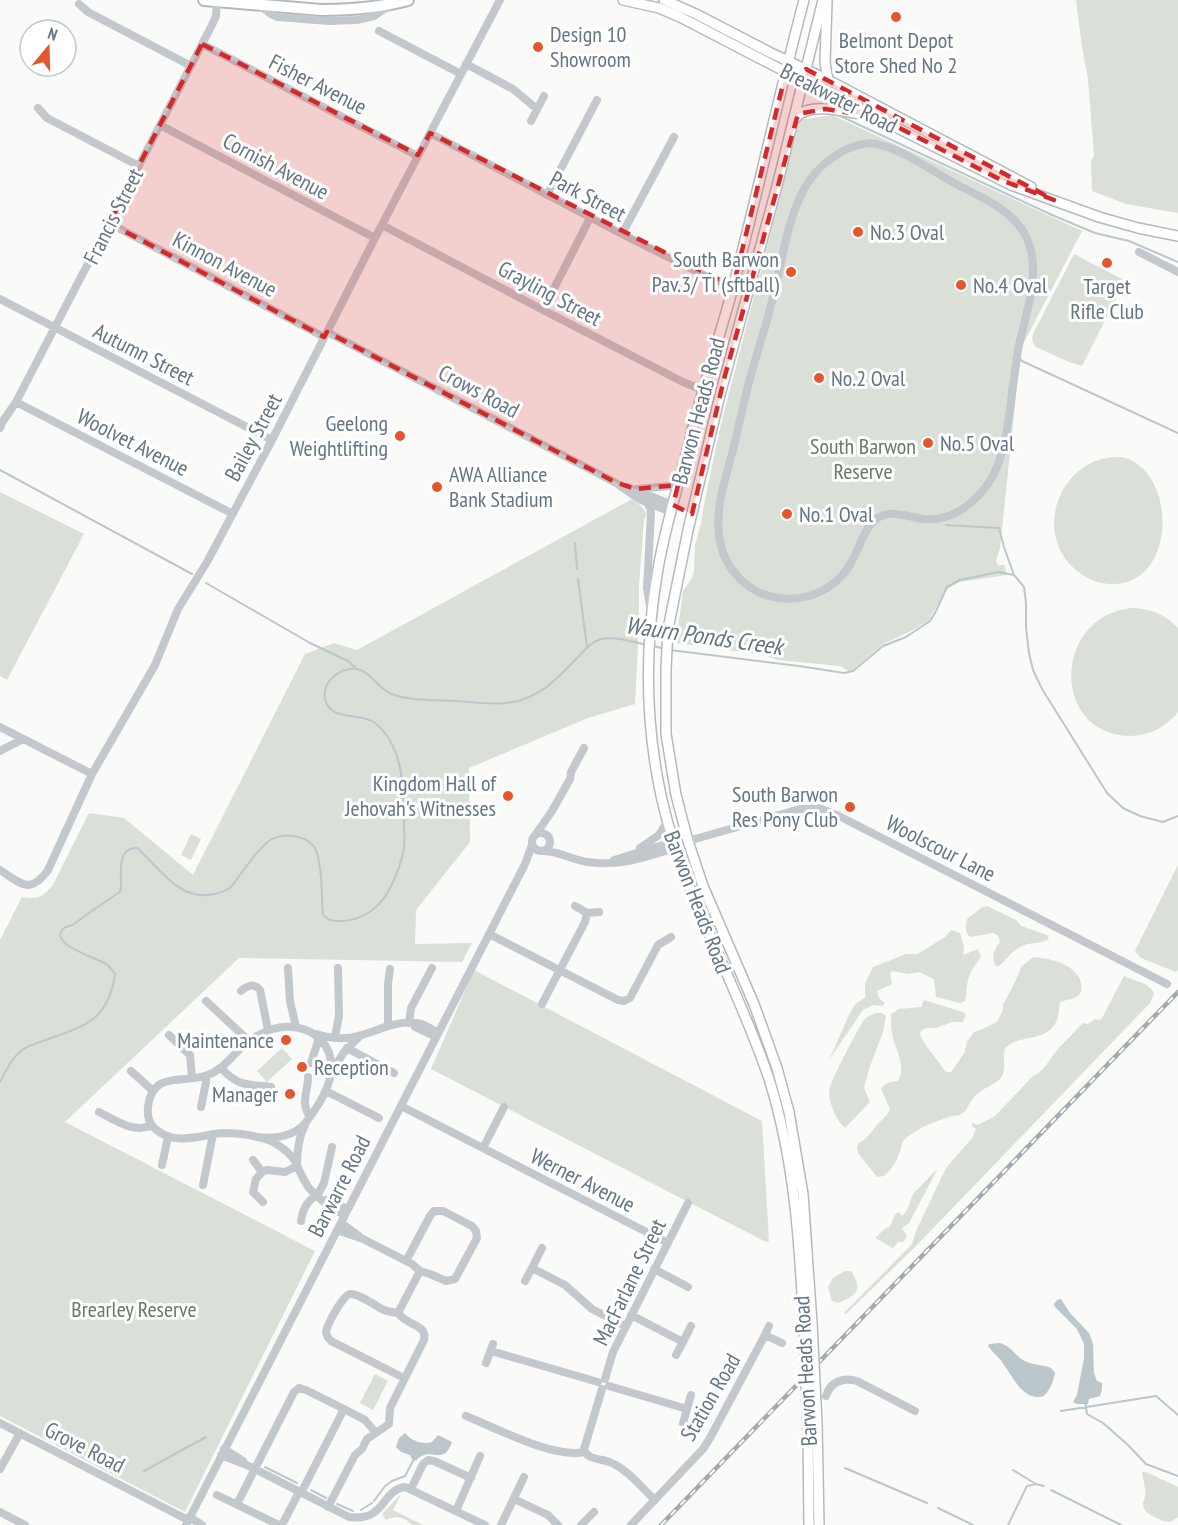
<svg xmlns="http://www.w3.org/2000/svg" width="1178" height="1525" viewBox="0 0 1178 1525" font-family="'PT Sans Narrow',sans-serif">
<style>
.green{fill:#dadfd7}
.water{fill:#bbc7cb}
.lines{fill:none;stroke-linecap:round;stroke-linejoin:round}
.stream{stroke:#bbc7cb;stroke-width:2}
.major-casing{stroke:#b5babe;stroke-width:12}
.highway-casing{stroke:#b4b9bd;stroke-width:14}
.minor{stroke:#c3c8cc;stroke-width:8}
.major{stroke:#fff;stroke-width:9}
.highway{stroke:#fff;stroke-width:10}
.rail-casing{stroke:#a2aab0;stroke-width:4.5}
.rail{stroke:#fff;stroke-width:2;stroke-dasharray:7;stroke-linecap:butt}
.major-bridge-casing{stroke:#b5babe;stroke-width:12;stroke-linecap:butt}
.major-bridge{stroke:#fff;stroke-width:9}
.marked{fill:#d62828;fill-opacity:0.2;stroke:#d62828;stroke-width:4.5;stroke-dasharray:12 8;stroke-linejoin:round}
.poi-dot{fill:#e4572e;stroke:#fff;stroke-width:2}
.labels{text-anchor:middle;stroke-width:6;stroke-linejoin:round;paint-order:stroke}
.poi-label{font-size:22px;fill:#657683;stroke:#fff;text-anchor:start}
.street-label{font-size:22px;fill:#657683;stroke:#fff}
.park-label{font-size:22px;fill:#687a64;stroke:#fff}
.water-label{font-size:24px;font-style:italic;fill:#60757c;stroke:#fff}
</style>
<rect width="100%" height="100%" fill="#fafaf8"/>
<path class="green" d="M1076,0H1178V213L1126,204L1092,191L1091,162L1094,155L1088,79L1082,47Z
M832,115L1082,231L1021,348L1000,548L996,561L998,565H1004L1007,575L959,582L947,589L928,621L909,632L883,644L850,672L840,666L778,660L763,655L676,643L683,591L692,578L694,571L695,545L701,524L705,499L722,420L800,120Z
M1074,254L1122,279L1120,283L1123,285L1082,366L1069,362L1036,347C1032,343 1032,339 1033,334Z
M1122,457C1178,470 1178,588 1109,584C1097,583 1085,578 1076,570C1040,541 1051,483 1091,463C1101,458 1111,457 1122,457Z
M0,492L84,534L7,680L0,676Z
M632,499L641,506L647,514L644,520L639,585V624L635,704L588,718L469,768L470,842L416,910L415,944L472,943L462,962L239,958L65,1122L315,1251L185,1512L0,1416V940L22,897C39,900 42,897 53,885L89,813L124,818L193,875L305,654L334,643L357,650Z
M1131,608C1149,608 1165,614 1178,628V712C1166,727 1149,736 1130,736C1051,735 1052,617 1131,608Z
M191,834L201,839L191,860L181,855Z
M1178,865V970L1176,972L1141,958L1135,951Z
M987,906L1016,920L1021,926L1047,935L1049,939C1041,944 1029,942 1020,947C1010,952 1006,962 997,967C990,959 994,949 1000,942L998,936L994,933L970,937C964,932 966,926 967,919L981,908Z
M951,930L960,933L964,947L963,955L978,949L981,957C976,964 970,971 968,980C966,987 967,994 965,1001L960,1003L936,997L934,979L919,972L908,974L892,971L890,973L892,984L877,991L879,998L885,1003L882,1006L873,1005L863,1010L829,1060L850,1013L855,1004L865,998V984L873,967L906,954H918L945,937Z
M1033,957C1049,958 1077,964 1081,983C1082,987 1082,992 1078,996C1074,999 1065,1000 1060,1002C1059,1008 1059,1015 1057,1020C1048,1041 1026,1035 1010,1044C996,1052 1012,1068 998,1081C997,1082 991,1085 990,1086C983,1089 976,1094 972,1100C968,1104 967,1112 961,1114C959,1116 955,1115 952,1116C937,1121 919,1127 906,1138C901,1142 902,1148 899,1154C897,1162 890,1171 884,1176L877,1177L858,1153L857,1147L859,1143C867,1139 871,1132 877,1125C882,1119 887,1117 890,1109L881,1089C885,1082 890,1082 898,1081C906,1067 897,1053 893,1038C891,1031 891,1022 891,1014L899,1009L921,1007L924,1000L966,1013L963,1022H952L936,1028H927L922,1030L920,1034C924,1045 931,1051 937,1060C941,1064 942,1068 946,1072H951L965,1052L967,1042L974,1032L980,1030L997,1022L1003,1010V1005L1016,980L1021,967Z
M474,970L762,1121L769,1241L766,1242L431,1069Z
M1124,976L1147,985L1152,990L1154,994L1150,1003L916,1246L846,1314L844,1313L912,1244L916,1231L946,1168L972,1138L976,1129L972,1126V1123L978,1125L995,1116L1033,1076C1045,1071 1049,1059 1057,1050C1065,1041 1074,1033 1082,1024L1084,1023L1088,1024L1095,1019L1100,1020L1102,1018Z
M876,1013H882L886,1016L883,1032L869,1069L864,1088L870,1102L845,1128C836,1120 829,1104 829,1091C830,1081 858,1029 864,1020C867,1016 871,1015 876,1013Z
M282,1048L292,1059L267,1082L257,1071Z
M936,1170H937L909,1223L902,1228L907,1236L903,1242H898L893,1248L875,1238L887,1227L889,1228L895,1215L899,1212L902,1216L907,1210L913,1194Z
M845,1271H851C864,1291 856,1295 838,1303L832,1301L828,1287L833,1278Z
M375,1374L388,1381L373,1410L360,1403Z
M1142,1472H1146L1178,1487V1517C1172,1522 1168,1523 1161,1520C1154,1517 1144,1513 1143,1505C1142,1501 1145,1501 1145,1496C1146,1489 1143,1479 1142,1472Z
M401,1494L393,1510L423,1525H412C405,1517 396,1515 386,1520L382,1514Z"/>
<path class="water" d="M1061,1299L1070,1313L1089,1333L1093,1344L1094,1373L1097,1381L1102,1383V1389L1100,1396L1089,1399L1088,1404H1077L1073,1402L1077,1395L1084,1358V1344L1077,1329L1055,1307L1054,1304L1057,1300Z
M1000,1343C1012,1346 1016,1358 1027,1362C1035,1365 1044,1365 1051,1368L1055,1373C1053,1383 1050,1389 1044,1396C1023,1402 1014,1378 1004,1365C1000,1358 993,1353 988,1346L989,1344Z
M405,1433C412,1441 422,1445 432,1442L438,1435L452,1442C443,1468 430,1444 416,1461L412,1459L410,1455L401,1452L396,1447L399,1438Z"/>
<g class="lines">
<path class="stream" d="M836,114L1052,215L1095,233L1129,241L1178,262
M1020,359L1022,361L1178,433
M0,470L192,574
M946,525L999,528L1004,547L1014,575
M575,543L577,569
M578,579L587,647
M206,583L310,643L348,661L357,669
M653,646L665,649
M670,650L799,666L844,673L853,671L883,646L906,637L930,621L936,611L947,587L960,580L998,572L1014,575L1024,587L1026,603V628L1029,653L1033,670L1042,689L1107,793L1123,808L1140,816L1163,822L1178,816
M0,1082C6,1071 11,1059 21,1051C30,1044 41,1042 51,1038C89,1025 109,1017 115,974C112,970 110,966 106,964C97,958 51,945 62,930C64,926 70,927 74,924C89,913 104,902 120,892L121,888C121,875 117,846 137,848C160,868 179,902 214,894C220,893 226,891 231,887C240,876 261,843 274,838C282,835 293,835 302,838C309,840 315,846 317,853C323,873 321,894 323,914C327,920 331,921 338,921C360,922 379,909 389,890C396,877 402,861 404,847C405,840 404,832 404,824C404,791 404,746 375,723C362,712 330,722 325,699C322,681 340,667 357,669C372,672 379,691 394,695C413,701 436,700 457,701C473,702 491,705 507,703C539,699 556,680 577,658C584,651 589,644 598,640C612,635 633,642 647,645
M1085,1401L1087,1414L1103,1423L1128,1445L1146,1464L1178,1476
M1061,1411L1156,1396L1178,1415
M265,1467L297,1483
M845,1468L927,1503
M1013,1470L1036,1484
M144,1471L206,1437
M311,1490L326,1498
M1051,1490L1121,1525
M374,1501L385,1486L392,1481L405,1476L415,1457
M337,1504L353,1511
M938,1508L973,1525
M361,1510L372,1503
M1008,1525L1027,1486L1036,1484L1044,1486"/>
<g class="major-casing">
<path id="major" d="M623,0L659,8L680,17L786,72L1011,185L1099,217L1138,228L1178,236
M664,0L696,14L771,53L828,80L1031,187
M827,0L825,63L828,80
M795,119C808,100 850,113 870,116
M812,1323L803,1194L789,1112L777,1068L754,1004L703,886L688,841L676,795L666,734V669L668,629L688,530L720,395L777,186L823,0
M804,1332C800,1247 795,1161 769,1079C735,976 675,883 657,775C645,707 646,637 658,569C664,533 675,497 684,462C691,437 696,412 704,388C713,357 722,326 731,295C757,197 778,98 804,0
M817,1423L819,1525
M808,1431L809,1525"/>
</g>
<g class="highway-casing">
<path id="highway" d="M204,0L321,10C351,10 379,8 408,0"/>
</g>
<path class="minor" d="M79,4L88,12L191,66
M259,5L271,14L278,17L329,21L357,20L374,16L389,6
M379,31L461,74
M202,44L418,156
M466,64L513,89L537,109
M38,108L47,118L139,166
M531,121L544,96
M160,125L375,238
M430,133L622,234L706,276L733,287
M870,143C900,147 927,168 954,183C973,193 996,203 1012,218C1048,251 1029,301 1020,341C1017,353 1016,366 1014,378C1008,417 1008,465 979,495C964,511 946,521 924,519C908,517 890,508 876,519C865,528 860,545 854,557C840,587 811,602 778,598C749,594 725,570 720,541C714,510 725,480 733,450C740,422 745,393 754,365C759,345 766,326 771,305C783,264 785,218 809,181C823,161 846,145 870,143Z
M547,195L597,100
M109,223L324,337
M382,225L543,310L683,382L703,390
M622,234L674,137
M1139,252L1178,272
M0,299L272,440
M543,310L590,218
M327,332L616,483L639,499L671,512
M16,402L233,514
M0,428L3,421L16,402L212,25L216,16L217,1
M627,487L673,505
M637,489L670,486L678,484
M647,503L650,507L651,513L647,588L651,612
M0,727L92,774
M0,751L23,739
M532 842a9 9 0 1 1 18 0a9 9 0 1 1-18 0Z
M536,834L552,811L570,779L571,772L584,748
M688,841L800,809L819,808L839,816L1167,984
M640,848L659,835L667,822
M543,851C558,851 573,860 588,862C620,867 645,857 675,848
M614,860L673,842
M0,870C21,884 30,895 48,870L92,774L155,665L178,609L207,562L272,440L375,238L500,0
M575,906L587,913L599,912
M489,934L618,1000L624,1001L630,998L658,945L671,937
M288,968L290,1001L296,1027
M241,991C248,985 254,983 260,990L268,1030
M206,1001L249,1041
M542,1004L585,922L587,913
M409,1023L411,1008L432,968
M388,1025V984L390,969
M415,1027L436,1037
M316,1034C328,1038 345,1040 358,1036C378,1031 395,1020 417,1023C424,1024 432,1029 438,1033
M169,1035L190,1055L192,1078
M335,1037L339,1016L338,968
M347,1048L394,1073
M311,1063L319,1038
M221,1068C239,1087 246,1084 271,1087
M333,1070L344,1052L359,1037
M131,1071L153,1091
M308,1077C308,1093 300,1102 310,1117
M326,1091L379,1118
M401,1106L668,1243
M201,1107L206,1082V1076
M99,1112C115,1120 134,1134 152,1125
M257,1137C271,1139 289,1137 300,1128C305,1125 308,1119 312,1114C327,1093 342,1063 321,1040C316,1036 312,1032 306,1030C284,1022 261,1030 243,1046C231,1057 222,1071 205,1076C182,1083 152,1071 148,1107C147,1117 150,1126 158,1131C178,1146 202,1134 224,1133C237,1133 252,1135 265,1139C276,1142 291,1153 296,1163C300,1172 303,1180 309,1188C319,1200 331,1208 344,1215
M483,1148L504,1107
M253,1160L262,1172
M162,1165L168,1137
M203,1185L213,1134
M317,1196L324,1183L332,1147
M326,1200L348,1209
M263,1202L253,1192L256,1179L262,1172L267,1170L285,1172L297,1166C297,1152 298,1138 305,1125
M301,1221C303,1209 306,1203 316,1195
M341,1223L359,1236
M406,1261L430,1216L434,1211H443L472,1226L476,1231L477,1238L455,1279L446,1281L430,1274L420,1271
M532,1268L542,1248
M654,1269L688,1287
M525,1281L532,1268L565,1285L592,1309L625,1326
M398,1313C393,1312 389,1312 384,1310C376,1306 358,1293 350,1294C343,1295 326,1326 326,1333C327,1337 328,1338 331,1341L404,1378
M631,1315L683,1342L676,1355
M765,1335L769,1326
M683,1342L691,1326
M491,1351L598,1382
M486,1363L493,1344
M605,1379L613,1352L688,1203
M609,1386L687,1409
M602,1389L584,1449C587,1461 602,1458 612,1463C629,1471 641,1487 655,1500
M826,1396C830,1382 843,1377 857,1381L915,1411
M344,1409L365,1420L376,1433
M466,1416C496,1428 554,1459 584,1452
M0,1423L188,1520
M683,1423L691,1395
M224,1449L243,1461
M221,1455L249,1466L349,1517C386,1522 381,1490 405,1487L485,1525
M0,1469L20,1433
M411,1489L423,1464L428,1460L434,1461L471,1478
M217,1495L279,1525
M514,1499L548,1515L558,1525
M237,1504L294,1392L299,1388L306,1390L344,1409L301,1493
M328,1507L355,1455L362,1449L367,1439L389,1424L390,1408L424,1340C427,1327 414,1326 406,1320C405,1320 398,1314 398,1313L420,1271L412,1264L363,1239L337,1230
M456,1511L480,1456
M0,1512L25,1525
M189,1517L202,1525
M186,1525L525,864L532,845
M282,1525L299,1492
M501,1525L524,1477
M581,1525L594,1512
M631,1525L703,1449L710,1438L765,1335L782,1343"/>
<use href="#major" class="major"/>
<use href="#highway" class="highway"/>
<g class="rail-casing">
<path id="rail" d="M661,1525L1178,992"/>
</g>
<use href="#rail" class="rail"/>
<g class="major-bridge-casing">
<path id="major-bridge" d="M812,1323L817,1423
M804,1332L808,1431"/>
</g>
<use href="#major-bridge" class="major-bridge"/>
</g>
<path class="marked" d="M202,44L418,155L430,133L733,287L786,72L803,81L806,69L1054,200L1001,180L878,117L825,109L798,114L724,379L692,514L673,505L678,485L635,489L615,482L327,332L324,337L109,223Z"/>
<g class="poi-dot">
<circle cx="896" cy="17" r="6"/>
<circle cx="538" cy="47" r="6"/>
<circle cx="858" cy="232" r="6"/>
<circle cx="1107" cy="263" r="6"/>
<circle cx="791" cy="272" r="6"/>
<circle cx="961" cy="285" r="6"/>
<circle cx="819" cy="378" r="6"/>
<circle cx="400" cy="436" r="6"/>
<circle cx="928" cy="443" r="6"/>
<circle cx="437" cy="487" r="6"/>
<circle cx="787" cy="514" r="6"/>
<circle cx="508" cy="796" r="6"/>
<circle cx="850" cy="807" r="6"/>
<circle cx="286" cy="1040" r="6"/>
<circle cx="302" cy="1067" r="6"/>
<circle cx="290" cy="1094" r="6"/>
</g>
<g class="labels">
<g class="poi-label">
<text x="550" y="42">Design 10<tspan x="550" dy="25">Showroom</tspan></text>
<text x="896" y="48" text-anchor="middle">Belmont Depot<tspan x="896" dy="25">Store Shed No 2</tspan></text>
<text x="870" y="240">No.3 Oval</text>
<text x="779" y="267" text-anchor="end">South Barwon<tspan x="779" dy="25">Pav.3/ Tl (sftball)</tspan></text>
<text x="973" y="293">No.4 Oval</text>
<text x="1107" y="294" text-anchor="middle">Target<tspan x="1107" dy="25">Rifle Club</tspan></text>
<text x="831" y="386">No.2 Oval</text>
<text x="388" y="431" text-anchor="end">Geelong<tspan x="388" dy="25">Weightlifting</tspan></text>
<text x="940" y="451">No.5 Oval</text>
<text x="449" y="482">AWA Alliance<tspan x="449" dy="25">Bank Stadium</tspan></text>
<text x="799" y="522">No.1 Oval</text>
<text x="496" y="791" text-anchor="end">Kingdom Hall of<tspan x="496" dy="25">Jehovah's Witnesses</tspan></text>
<text x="838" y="802" text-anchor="end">South Barwon<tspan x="838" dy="25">Res Pony Club</tspan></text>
<text x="274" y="1048" text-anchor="end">Maintenance</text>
<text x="314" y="1075">Reception</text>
<text x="278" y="1102" text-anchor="end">Manager</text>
</g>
<g class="street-label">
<text transform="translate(318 84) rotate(27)" y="8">Fisher Avenue</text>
<text transform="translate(839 98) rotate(27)" y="8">Breakwater Road</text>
<text transform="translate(276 166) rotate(28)" y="8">Cornish Avenue</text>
<text transform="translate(588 196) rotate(28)" y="8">Park Street</text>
<text transform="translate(113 216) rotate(-63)" y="8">Francis Street</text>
<text transform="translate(225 264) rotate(28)" y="8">Kinnon Avenue</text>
<text transform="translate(550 293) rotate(28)" y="8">Grayling Street</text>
<text transform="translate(144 354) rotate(27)" y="8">Autumn Street</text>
<text transform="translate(479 391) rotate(28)" y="8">Crows Road</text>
<text transform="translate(698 411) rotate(-75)" y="8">Barwon Heads Road</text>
<text transform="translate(253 437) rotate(-62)" y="8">Bailey Street</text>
<text transform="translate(133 442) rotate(27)" y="8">Woolvet Avenue</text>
<text transform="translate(941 848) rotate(27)" y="8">Woolscour Lane</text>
<text transform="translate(698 902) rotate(69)" y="8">Barwon Heads Road</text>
<text transform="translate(583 1180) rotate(27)" y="8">Werner Avenue</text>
<text transform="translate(339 1186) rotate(-63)" y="8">Barwarre Road</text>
<text transform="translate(629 1282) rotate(-64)" y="8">MacFarlane Street</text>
<text transform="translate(805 1371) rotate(-93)" y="8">Barwon Heads Road</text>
<text transform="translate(710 1397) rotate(-60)" y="8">Station Road</text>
<text transform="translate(85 1447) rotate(27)" y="8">Grove Road</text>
</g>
<g class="park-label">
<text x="863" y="454">South Barwon<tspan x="863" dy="25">Reserve</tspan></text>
<text x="134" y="1317">Brearley Reserve</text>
</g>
<g class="water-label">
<text transform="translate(704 636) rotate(8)" y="8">Waurn Ponds Creek</text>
</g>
</g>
<g transform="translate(48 48) rotate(19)"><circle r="28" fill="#ffffff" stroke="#c1c8cd" stroke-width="1.5"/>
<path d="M0-4.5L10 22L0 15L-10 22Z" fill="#e4572e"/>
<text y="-9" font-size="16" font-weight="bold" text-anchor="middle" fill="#657683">N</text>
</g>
</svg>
